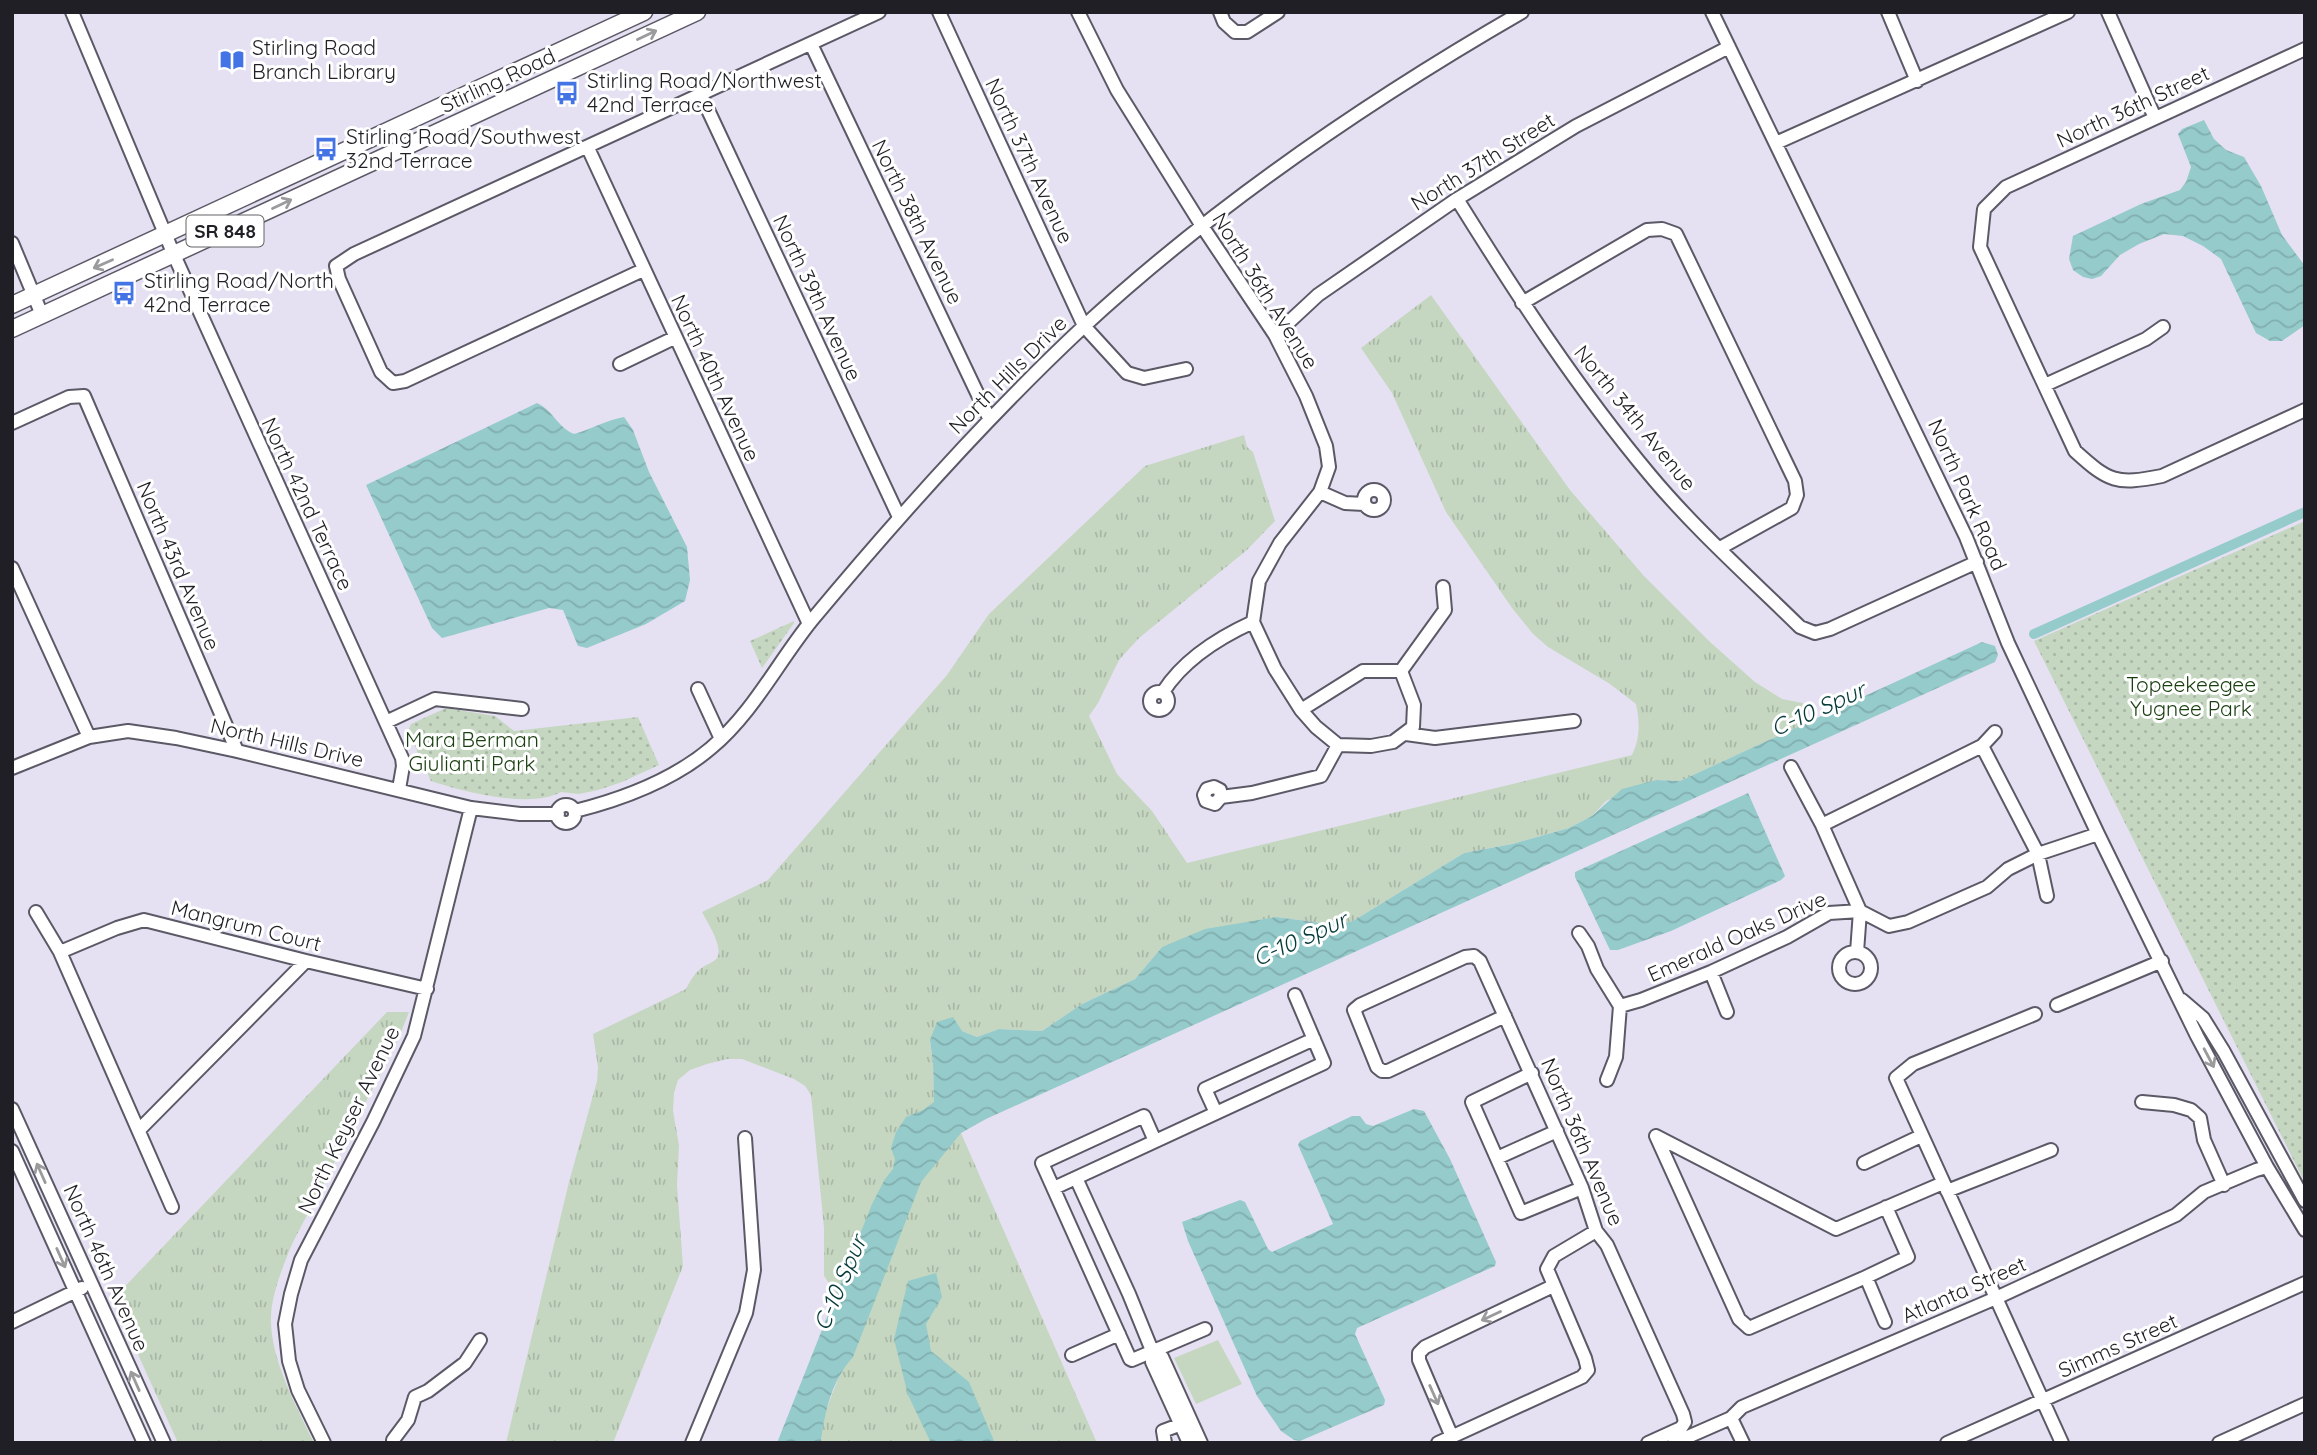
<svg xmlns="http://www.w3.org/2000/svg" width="2317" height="1455" viewBox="0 0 2317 1455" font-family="Quicksand,sans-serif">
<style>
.grass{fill:url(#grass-tufts)}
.park{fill:url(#park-dots)}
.garden{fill:#c5d7c1}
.water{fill:url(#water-waves)}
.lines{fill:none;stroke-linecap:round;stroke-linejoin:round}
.canal{stroke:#96cbcb;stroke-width:10}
.minor-casing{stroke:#5c5967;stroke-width:16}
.major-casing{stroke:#5c5967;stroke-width:19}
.minor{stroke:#fff;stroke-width:12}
.major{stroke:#fff;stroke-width:16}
.oneway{stroke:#9b9a9d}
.labels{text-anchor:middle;stroke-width:6;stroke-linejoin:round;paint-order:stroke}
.shield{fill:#fff;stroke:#636266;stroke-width:2}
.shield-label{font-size:19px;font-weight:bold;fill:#201f25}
.poi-label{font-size:21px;fill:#201f25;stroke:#fff;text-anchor:start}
.street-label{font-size:21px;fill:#201f25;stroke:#fff}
.park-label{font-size:21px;fill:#193e10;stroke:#fff}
.water-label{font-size:23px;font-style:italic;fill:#053a3a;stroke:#fff}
</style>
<defs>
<pattern id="grass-tufts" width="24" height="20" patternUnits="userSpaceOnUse" patternTransform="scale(1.75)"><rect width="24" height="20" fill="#c5d7c1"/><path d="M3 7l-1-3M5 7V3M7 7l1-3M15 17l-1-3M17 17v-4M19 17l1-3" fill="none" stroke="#a9b8a6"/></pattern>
<pattern id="park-dots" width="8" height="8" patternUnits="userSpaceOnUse" patternTransform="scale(1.75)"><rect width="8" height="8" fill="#c5d7c1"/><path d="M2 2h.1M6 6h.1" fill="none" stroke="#a9b8a6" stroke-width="1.8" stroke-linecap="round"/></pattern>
<pattern id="water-waves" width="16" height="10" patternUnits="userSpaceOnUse" patternTransform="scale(1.75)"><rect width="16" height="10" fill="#96cbcb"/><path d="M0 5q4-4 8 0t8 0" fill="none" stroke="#81aeae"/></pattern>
</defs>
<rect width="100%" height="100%" fill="#e5e1f2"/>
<path class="grass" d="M1431,295L1570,490L1644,576L1709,641L1755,682L1782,699L1803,703L1800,726L1680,781L1655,780L1606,801L1592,816L1569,828L1512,844L1464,853L1353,921L1335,925L1277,917L1162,947L1135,979L1082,1004L1042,1031L999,1029L977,1037L962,1031L930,1041L933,1063L934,1103L961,1133L1097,1443H821L823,1418L842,1369L837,1294L824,1276V1228L811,1095L805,1086L794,1079L742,1059H727L707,1064L690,1070L678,1080L674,1093L673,1111L679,1145L677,1185L683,1266L613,1443H506L569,1182L597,1081L598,1067L593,1034L686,989C690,981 695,972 703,967C707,964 713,963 717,958C724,947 707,922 702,912L768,880L947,675L989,614L1145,466L1244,435L1247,447L1253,452L1275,521L1247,550L1139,638L1119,660L1098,703L1089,716L1117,774L1152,811L1187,863L1632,755C1640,738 1640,723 1636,704L1610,684L1548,647L1533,634L1512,608L1446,512L1392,393L1361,348Z
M387,1012H409L398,1040L292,1244C284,1264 276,1283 272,1305C265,1351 295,1403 314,1443H178L113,1299Z"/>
<path class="park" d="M2305,521V1183L2034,641Z
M794,621V623L762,668L750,641Z
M446,708L495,716L514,731L638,717L659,765L622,782L598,790L579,794L561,792C531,809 464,792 431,781L408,731L411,724Z"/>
<path class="garden" d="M1218,1340L1242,1384L1196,1404L1174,1358Z"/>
<path class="water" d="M2204,120L2214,139L2226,150L2244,157L2261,186L2282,235L2305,266V325L2282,341H2270L2256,333L2221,259L2203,246L2183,236L2164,234L2139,244L2120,255L2101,276L2092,279L2083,277L2073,270L2069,259L2073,236L2141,204L2180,190L2186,182L2191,167L2178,134L2182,129Z
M537,403C555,412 556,426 574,434C592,429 606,420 624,417L633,430L649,472L687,547L690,580L685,601L646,624L587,648L578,646L563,610L549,608L442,638L432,628L366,485Z
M1982,642L1995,646L1998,655L1995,662L986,1119L961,1133L921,1182L853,1357C832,1380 824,1413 821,1443H777L872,1204L885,1179L893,1169L895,1159L891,1148L896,1132L906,1117L923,1110L934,1102L933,1063L930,1040L937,1022L953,1017L962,1031L977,1037L999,1029L1042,1031L1082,1004L1135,979L1162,947L1205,929L1277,917L1335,925L1353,921L1464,853L1512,844L1569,828L1592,816L1622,789L1656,780L1680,781Z
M1748,793L1785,876L1781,880L1671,931L1618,950H1610L1575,877V872Z
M1414,1109L1424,1111L1450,1159L1496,1262L1495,1266L1357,1328L1355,1334L1385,1400L1384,1405L1300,1441L1294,1440L1281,1431L1257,1396L1188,1241L1182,1222L1240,1200L1245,1202L1268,1249L1272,1252L1333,1224L1298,1145L1300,1141L1352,1116H1360L1366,1124L1373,1126Z
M936,1273L942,1297L926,1324L931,1351L969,1382L995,1443H931L908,1395L894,1339L908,1281Z"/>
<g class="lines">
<path class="canal" d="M2034,634L2305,512"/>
<g class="minor-casing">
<path id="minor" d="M72,12L174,255L402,758L403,766L399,789
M939,12L1084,326L1127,373L1144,378L1186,369
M1078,12L1117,90L1202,226L1275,335L1306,396L1326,446L1329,467L1320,492L1280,543L1259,581L1253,622L1275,669L1301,710L1316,727L1338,745L1371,746L1393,742L1413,727L1414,705L1401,671
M1220,12L1224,22L1235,32H1247L1278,12
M1712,12L1966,537L2008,643L2098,834L2197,1036L2267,1167L2305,1230
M1888,12L1917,81
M2108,12L2155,118
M811,44L989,418
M2305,49L2006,187L1984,209L1980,247L2075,451C2109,482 2116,485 2162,476L2305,410
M701,95L899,517
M1776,143L2068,12
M588,148L809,624
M1457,199C1516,294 1578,389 1650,475C1694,528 1750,578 1800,627L1815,633L1830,629L1977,562
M12,243L42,315
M643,270L405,381L393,383L381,372L339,279L336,266L354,254L879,12
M1522,303L1647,230L1662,229L1676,234L1795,481L1797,495L1792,508L1720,548
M1275,335L1318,295L1457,199L1576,126L1729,47
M620,364L674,338
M2045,385L2146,339L2163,327
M12,423L69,397L84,396L237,751
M1364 500a10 10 0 1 1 20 0a10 10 0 1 1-20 0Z
M1320,492L1345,503L1364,504
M12,568L89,737
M1401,671L1445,610L1443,587
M698,689L721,739
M1150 701a9 9 0 1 1 18 0a9 9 0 1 1-18 0Z
M1163,692C1184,659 1218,638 1253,622
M1301,710L1363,671H1401
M386,722L435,699L522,709
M1406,734L1435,738L1574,721
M1982,746L2038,854L2047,896
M1791,767L1822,825L1860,911L1857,952
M12,768L89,737L128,731L176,738L237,751L471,808L520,814H558
M1221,797L1220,790L1214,787L1207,789L1204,795L1206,801L1215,804L1221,797L1252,793L1321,776L1338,745
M557 814a9 9 0 1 1 18 0a9 9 0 1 1-18 0Z
M575,811C623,799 672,781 711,748C753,713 778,662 812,620C897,518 985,419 1082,328C1214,206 1366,102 1522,12
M1822,825L1982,746L1995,732
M36,912L60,952L172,1207
M1579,933L1588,946L1597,969L1620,1006L1616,1057L1607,1080
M60,952L117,928L144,920L306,961L427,989
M1839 968a16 16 0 1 1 32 0a16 16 0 1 1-32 0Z
M1711,972L1727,1012
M2182,1000L2203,1018L2224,1052L2305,1201
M2057,1005L2162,961
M1620,1006L1641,1000L1711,972L1787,937L1829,913L1860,911L1889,926L1908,922L1987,887L2008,869L2038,854L2098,834
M2035,1014L1913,1064L1896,1078L2062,1443
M1505,1016L1388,1071H1382L1377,1067L1354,1010L1360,1005L1465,957L1474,956L1480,961L1582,1188L1596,1231L1607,1245L1683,1414L1685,1422L1681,1428L1648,1443
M1532,1073L1472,1102L1521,1213L1582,1188
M2142,1102L2174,1105L2191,1110L2200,1118L2204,1140L2224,1185
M12,1109L164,1443
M1216,1113L1205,1089L1314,1039
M139,1130L306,961
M1656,1136L1739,1319L1749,1328L1866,1277
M1656,1136L1836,1229L1943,1183
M1155,1141L1144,1116L1042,1163L1130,1359L1132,1360L1205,1329
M12,1151L144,1443
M1497,1158L1557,1131
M1864,1163L1921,1136
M1076,1178L1129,1294L1153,1353L1152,1362L1189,1443
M1054,1188L1324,1063L1295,995
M1947,1191L2051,1150
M12,1322L82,1288
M1885,1322L1866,1277L1908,1257L1886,1207
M1153,1353L1162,1357L1201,1443
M1072,1355L1119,1334
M1731,1418L1743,1443
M1452,1437L1419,1360V1353L1425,1347L1553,1286
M393,1440L408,1420L415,1397L428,1391L465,1363L480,1340
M324,1443L298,1390L289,1361L285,1324L291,1294L301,1260L373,1122L414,1036L471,808
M692,1443L746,1313L754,1270L745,1138
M1165,1443L1163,1431L1187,1422
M1438,1443L1582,1377L1588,1370L1585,1358L1547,1269L1554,1256L1596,1231
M1674,1443L1731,1418L1742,1407L1996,1298L2176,1215L2204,1192L2256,1170L2267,1167
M1947,1443L2305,1283
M2219,1443L2305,1404"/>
</g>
<g class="major-casing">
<path id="major" d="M12,305L644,12
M12,329L697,12"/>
</g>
<use href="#minor" class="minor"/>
<use href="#major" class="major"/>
</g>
<defs><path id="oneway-shaft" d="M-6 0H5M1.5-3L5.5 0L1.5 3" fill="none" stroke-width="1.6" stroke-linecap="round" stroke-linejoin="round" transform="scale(1.75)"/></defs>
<g class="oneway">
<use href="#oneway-shaft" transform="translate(647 35) rotate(-25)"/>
<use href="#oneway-shaft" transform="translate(282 204) rotate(-25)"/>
<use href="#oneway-shaft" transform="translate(103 264) rotate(156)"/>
<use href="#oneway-shaft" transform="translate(2209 1058) rotate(62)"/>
<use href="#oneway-shaft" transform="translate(41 1173) rotate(-114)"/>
<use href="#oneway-shaft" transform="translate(61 1258) rotate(66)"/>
<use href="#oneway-shaft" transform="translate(1491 1316) rotate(155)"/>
<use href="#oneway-shaft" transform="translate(135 1381) rotate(-114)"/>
<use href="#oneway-shaft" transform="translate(1434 1395) rotate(66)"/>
</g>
<defs>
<g id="library-bare" transform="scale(1.89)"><path d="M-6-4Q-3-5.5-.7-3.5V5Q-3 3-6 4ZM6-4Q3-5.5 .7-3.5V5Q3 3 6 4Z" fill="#4373e4" stroke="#fff" stroke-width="2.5" paint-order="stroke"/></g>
<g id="bus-bare" transform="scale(1.89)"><path d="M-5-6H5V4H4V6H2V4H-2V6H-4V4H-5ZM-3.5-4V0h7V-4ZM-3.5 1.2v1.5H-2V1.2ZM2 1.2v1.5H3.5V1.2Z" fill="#4373e4" stroke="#fff" stroke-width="2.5" paint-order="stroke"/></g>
</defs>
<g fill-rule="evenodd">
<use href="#library-bare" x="232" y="60"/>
<use href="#bus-bare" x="567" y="93"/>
<use href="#bus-bare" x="326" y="149"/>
<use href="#bus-bare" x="124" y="293"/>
</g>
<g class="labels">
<rect class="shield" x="186.5" y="215.5" width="77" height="31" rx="5"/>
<g class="shield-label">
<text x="225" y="238">SR 848</text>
</g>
<g class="poi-label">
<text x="252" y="55">Stirling Road<tspan x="252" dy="24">Branch Library</tspan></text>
<text x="587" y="88">Stirling Road/Northwest<tspan x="587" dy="24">42nd Terrace</tspan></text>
<text x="346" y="144">Stirling Road/Southwest<tspan x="346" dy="24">32nd Terrace</tspan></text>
<text x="144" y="288">Stirling Road/North<tspan x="144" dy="24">42nd Terrace</tspan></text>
</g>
<g class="street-label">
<text transform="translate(498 81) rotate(-25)" y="7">Stirling Road</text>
<text transform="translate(2133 107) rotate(-25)" y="7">North 36th Street</text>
<text transform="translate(1029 161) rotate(65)" y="7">North 37th Avenue</text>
<text transform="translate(1483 162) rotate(-32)" y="7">North 37th Street</text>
<text transform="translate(917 222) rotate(64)" y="7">North 38th Avenue</text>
<text transform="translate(1265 291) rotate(58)" y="7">North 36th Avenue</text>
<text transform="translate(817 298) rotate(65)" y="7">North 39th Avenue</text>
<text transform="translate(1008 375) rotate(-45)" y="7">North Hills Drive</text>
<text transform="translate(715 378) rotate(65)" y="7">North 40th Avenue</text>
<text transform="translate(1635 418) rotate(51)" y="7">North 34th Avenue</text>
<text transform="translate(1967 495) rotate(66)" y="7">North Park Road</text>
<text transform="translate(307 504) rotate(65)" y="7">North 42nd Terrace</text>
<text transform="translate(178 566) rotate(67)" y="7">North 43rd Avenue</text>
<text transform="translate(287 743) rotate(13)" y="7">North Hills Drive</text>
<text transform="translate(246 926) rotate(14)" y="7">Mangrum Court</text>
<text transform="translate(1737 937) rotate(-24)" y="7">Emerald Oaks Drive</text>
<text transform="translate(349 1120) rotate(-64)" y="7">North Keyser Avenue</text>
<text transform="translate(1582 1142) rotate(67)" y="7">North 36th Avenue</text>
<text transform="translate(106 1268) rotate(66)" y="7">North 46th Avenue</text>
<text transform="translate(1964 1290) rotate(-24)" y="7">Atlanta Street</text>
<text transform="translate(2118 1346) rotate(-24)" y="7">Simms Street</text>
</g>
<g class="park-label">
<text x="2191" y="692">Topeekeegee<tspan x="2191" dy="24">Yugnee Park</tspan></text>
<text x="472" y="747">Mara Berman<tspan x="472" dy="24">Giulianti Park</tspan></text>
</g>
<g class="water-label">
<text transform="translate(1818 709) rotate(-24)" y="8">C-10 Spur</text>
<text transform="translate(1300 939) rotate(-24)" y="8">C-10 Spur</text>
<text transform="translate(840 1283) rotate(-67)" y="8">C-10 Spur</text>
</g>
</g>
<rect width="2317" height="1455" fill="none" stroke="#201f25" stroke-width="28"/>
</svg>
